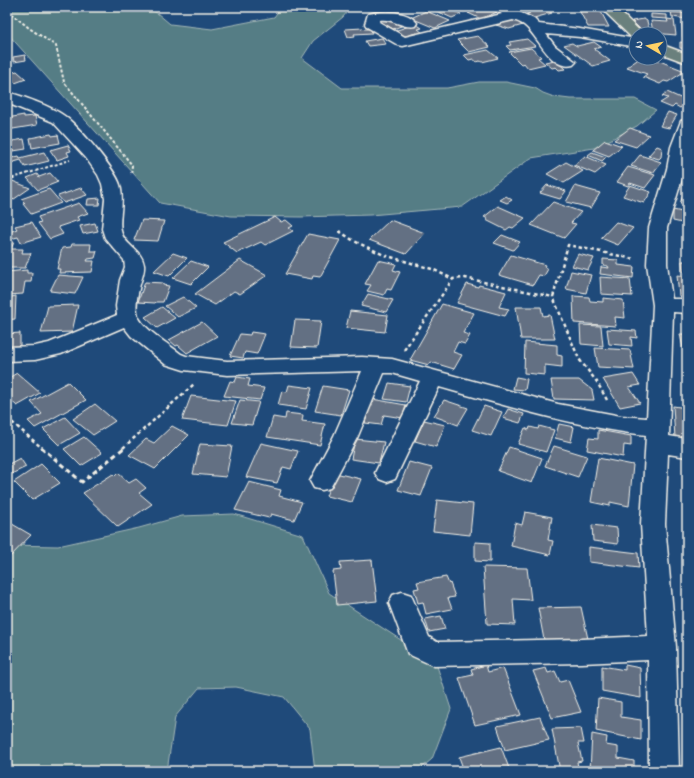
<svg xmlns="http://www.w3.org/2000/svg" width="694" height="778" viewBox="0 0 694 778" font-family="'Indie Flower',sans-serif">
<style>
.green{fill:#547d85;stroke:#a4b7b6}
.building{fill:#647083;stroke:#f4f1e8}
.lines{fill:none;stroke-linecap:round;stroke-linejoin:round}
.minor-casing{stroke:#f4f1e8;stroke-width:3}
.major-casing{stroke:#f4f1e8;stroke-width:3}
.path-far2{stroke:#f4f1e8;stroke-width:2;stroke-dasharray:3 2;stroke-linecap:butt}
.path-far1{stroke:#f4f1e8;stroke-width:2.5;stroke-dasharray:3.5 3;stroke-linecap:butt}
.path{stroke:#f4f1e8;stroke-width:3;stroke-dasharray:5 3.5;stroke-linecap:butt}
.minor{fill:#1f4a7a;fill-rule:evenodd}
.major{fill:#6a807d;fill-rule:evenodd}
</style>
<rect width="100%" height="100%" fill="#1f4a7a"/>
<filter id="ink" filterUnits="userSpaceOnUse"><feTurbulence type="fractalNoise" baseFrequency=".025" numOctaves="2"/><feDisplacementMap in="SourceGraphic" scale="8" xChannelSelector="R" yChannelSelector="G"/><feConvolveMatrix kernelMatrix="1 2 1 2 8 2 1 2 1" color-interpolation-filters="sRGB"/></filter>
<g filter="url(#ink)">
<path class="green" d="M7,7H146L157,13L170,24L212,29L274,17L280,9L221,7H351L343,17L313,41L302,58L342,88H447L479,82H506L535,88L543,93L554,97L570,99H635L656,110L637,126L594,148L531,158L462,207L370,215L301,217L231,216L160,203L7,33Z
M234,514L303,535L329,593L436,663L451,709L432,759L418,771H315L310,729L284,697L236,687L199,688L175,717L167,771H11L7,769V545L58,546L139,528L182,516Z"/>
<path class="building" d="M437,7H447L461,14L452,18L432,9Z
M453,7H476L464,12Z
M482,7H485L497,12L481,19L468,13Z
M520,7H542L552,13L534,18L526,14L530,13Z
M683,8H687V19L672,17L671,12L684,13Z
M579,10H600L609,27H588Z
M426,11L450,21L435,28L411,18Z
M651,14L667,15V19L651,18Z
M390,17L404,25L393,29L378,20Z
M514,19L523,25L509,29L496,25Z
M644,19L647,21L649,29L641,30L632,21Z
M667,19L674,20L676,35L653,33L651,21L668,22Z
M416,24L422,28L418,29L423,33L418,34L416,33L402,37L394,31Z
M682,24H687V37H683Z
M363,28L364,29H371L372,33L354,34L355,36L348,37L345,29Z
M478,36L490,47L469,52L457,40Z
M382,38L386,44L368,46L365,41Z
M527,39L535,46L510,50L506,46L511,45L509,42Z
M594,42L601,47L594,49L610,61L593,66L564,45L572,43L577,46Z
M680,42L687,43V49L680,48Z
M531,48L541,57L538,58L545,64L528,68L524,63L521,64L509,52Z
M488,50L498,58L482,62L480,61L477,62L473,59L469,60L464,55Z
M25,55L26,60L14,62L13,57Z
M640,58H652L685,71L668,82L664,81L660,84L643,77L647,74L627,67Z
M555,60L565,69L559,70L556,67L552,68L545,62Z
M17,71L26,79L15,83L7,74Z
M667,92L687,101V103L680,108L675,105L672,108L660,103L668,98L662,96Z
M668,112L677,115L669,128L660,126Z
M24,115V117L35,116L37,125L7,130V118Z
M630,128L649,135L636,147L614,140Z
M51,134L52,136L58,135L60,143L32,148L30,138Z
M24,139L26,149L7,152V142Z
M605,140L622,146L609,156L593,150Z
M68,145L71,151L67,152L69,156L57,160L50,150Z
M657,146L662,148L661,157L659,159L648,156Z
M44,152L49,161L25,167L21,160L7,164V159L19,156L20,158Z
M592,152L606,157L602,161L588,155Z
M640,155L661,162L653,173L631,166Z
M585,156L606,165L595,174L574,165Z
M566,162L583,171L564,183L547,174Z
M628,167L655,175L645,188L630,183L628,186L617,182Z
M50,173L58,182L38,190L27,178L37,174L39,177Z
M10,180L30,188L7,204V181Z
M687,183V205L680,204Z
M547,185L566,191L560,199L540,193Z
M630,185L651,192L644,203L623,196Z
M575,186L600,193L591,208L566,202Z
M81,188L87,195L64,203L58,196Z
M49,189L61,203L31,214L23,204L25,203L21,199Z
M506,196L512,200L507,203L500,200Z
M100,198L99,205H87L88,199Z
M553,202L581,212L571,223L576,224L564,238L531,225Z
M79,203L88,213L77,217L79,220L58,227L63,234L50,239L38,223L41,222L38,217Z
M498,206L525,218L513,228L510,227L506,230L486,220L488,219L484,217Z
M673,210L687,213V224L673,221Z
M275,217L281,222L286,220L293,226L289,228L293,231L265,245L261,242L237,253L223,242Z
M142,220L164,221L158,241L134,240Z
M390,220L425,233L406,254L369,240Z
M32,222L41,237L21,243L18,237L10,239L7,233L17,229L15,226Z
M616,222L633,228L618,245L601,238Z
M95,223L98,231L83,234L80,226Z
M308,234L340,240L320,277L313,276L312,279L285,274Z
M502,235L520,242L513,250L494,243Z
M7,242H14L11,249H23L22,253H31L25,268H7Z
M72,244H91L90,251H97L95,258L88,259L87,261H94L92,272L59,273L60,269H57L62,248L71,247Z
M173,253L187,258L169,276L154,271Z
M578,254L594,258L588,270L572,266Z
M511,255L545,265L544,267L548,269L544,276L539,275L533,285L499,275Z
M603,259L618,260V265L634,267L633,278L600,274L601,267L609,268L608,266L603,265Z
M240,260L267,275L240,294L234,291L215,305L195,294Z
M378,260L396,264L393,270L400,272L391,290L387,289L384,295L367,291L371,285L365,284Z
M191,261L208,267L191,284L173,278Z
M682,261H687V272H683Z
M27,270V273H32L31,282H25L23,294L7,295V272Z
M571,271L591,275L586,293L566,289Z
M58,275L83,277L75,294L50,291Z
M677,275L687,276V297L679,296Z
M600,277L630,279L632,296L601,294Z
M145,282L163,283V285L169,286L163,302H156L155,303L138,302Z
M467,284L478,287L479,285L506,292L499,307L509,309L505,316L457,303Z
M368,294L393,300L386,312L361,306Z
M16,296L15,319L7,320V298Z
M573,296L589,297L590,301L603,302V298L623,300L625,318L615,317L616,326L574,323Z
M183,297L196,308L178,317L165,306Z
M442,304L474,313L463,333L470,335L465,344L458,342L453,352L462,355L454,369L431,362L429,365L410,360Z
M78,305L72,332L41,333L48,306Z
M162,307L175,318L157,328L145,317Z
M516,307H541L543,316L550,315L555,339H521Z
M350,311L388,315L385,332L346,328Z
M295,320L321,321L317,348L291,347Z
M202,322L217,336L187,353L178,345L176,346L169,340Z
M580,325L601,326L603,346L581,344Z
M607,329L636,331L637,338L631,337L632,346L609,344Z
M251,332L265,334L257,354L245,352L243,358L230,356L240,334L250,335Z
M20,333V346L7,348V334Z
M680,334H687V348H683Z
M525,342L557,345V355L562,356V367L545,365V375L524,373Z
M595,348L630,350L634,369L598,367Z
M17,373L40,393L17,406L7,397V379Z
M633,374L640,385L629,387L640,403L620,407L603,379Z
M237,377L250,379L248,386L264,388L260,400L224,396L230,381L235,382Z
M516,377L527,379L525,390L513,389Z
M551,380H579L592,390L594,400L554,399Z
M68,382L86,400L35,428L28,421L42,414L31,402Z
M389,383L410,386L406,402L384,399Z
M289,385L312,388L306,409L278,405L282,391L287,392Z
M323,386L349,390L341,415L315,411Z
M191,396L236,401L228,425L182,420Z
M372,399L406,405L403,418L384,415L381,425L365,423Z
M240,400L259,402L252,425L232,423Z
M444,400L468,408L458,425L434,416Z
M95,404L115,421L93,435L73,419Z
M484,406L502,412L491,436L472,430Z
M673,406L687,408V440L675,438Z
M508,409L524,414L520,423L503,418Z
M286,413L303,415L302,421L325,424L320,445L267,437L273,417L285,419Z
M65,417L80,433L59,445L43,429Z
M424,420L445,425L436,447L415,441Z
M559,424L574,427L571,442L555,438Z
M172,426L189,435L155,469L129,455L146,439L154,443Z
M539,426L554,430L546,452L518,444L525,428L529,430L530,427L538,429Z
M598,430L631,436V446L624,445L623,457L587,450L589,438L598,439Z
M84,437L102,453L81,466L64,449Z
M355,439L384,442L379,463L351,459Z
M261,443L298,451L291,469L283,467L277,483L246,477Z
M200,444L232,446L226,477L193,474Z
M554,446L587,456L578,477L545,466Z
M509,447L542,458L532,483L498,471Z
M20,458L26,467L7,476V465Z
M598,458L633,465L629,506L610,502V506L591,502Z
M409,462L432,468L421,496L398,490Z
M41,464L60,483L32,500L14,482Z
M118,473L129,483L136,479L146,488L139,493L152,504L118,527L83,493L113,474L115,476Z
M335,473L361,479L352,502L326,496Z
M249,482L281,490L279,496L302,502L294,520L271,514L269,518L235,510Z
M437,500L473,504L470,535L433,531Z
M525,512L552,517L548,540L553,541L550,555L511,546L515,523L522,525Z
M7,521L31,535L9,558L7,557Z
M592,525L617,528L618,544L593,541Z
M475,542L490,543V562L475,561Z
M589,547L638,553L639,568L589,562Z
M372,560L377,601L337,605L333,571L341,570L340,562Z
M483,567L527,568L531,600L513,599L515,625L487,624Z
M446,577L449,584L450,583L455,597L448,598L452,609L426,614L423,602L418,603L414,589L419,588L417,582Z
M581,607L588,639L544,640L538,608Z
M441,616L445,629L429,632L425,619Z
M486,665L488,672L503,668L521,715L475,725L459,678L473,675L471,669Z
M625,665L640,668L641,698L602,691V666L625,670Z
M546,668L548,673L555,671L560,682L568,680L581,712L552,718L533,671Z
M598,698L621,702V717L641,720V740L596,731Z
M540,717L549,740L505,750L497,726Z
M581,728L584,743H578L582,761L577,762L579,771H560L552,729Z
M592,734L607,737L606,745L618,747V758L634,761V771H590Z
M501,747L510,771H464L459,757Z"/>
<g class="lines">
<g class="minor-casing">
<path id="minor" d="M496,7H509L534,19L539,24L580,29L636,39V47L580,37L546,34L555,46L576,62L573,65C550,71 539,36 524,25C521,23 517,21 513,20L403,46L398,45L367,27L365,24L368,14C382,10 408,10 417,23L415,26C403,29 393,18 380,20L379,22L405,37L502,14L495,9Z
M7,92C22,96 50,106 63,115C77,124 116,170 120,185C125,202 118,218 121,231C124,245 142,250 144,265C145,272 140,282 139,289C137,297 135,307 138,316C142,328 170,345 181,354L186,356L227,361L362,357L392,359L558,404L621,416L647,418L653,305L647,264L649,228L667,169L671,147L681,121L687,119V150L685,169L667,228V264L672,299H687V313L673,312L669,436L687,439V457L668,454L665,524L676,647L679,771H649L648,660L582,663L434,666L408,654L389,603L393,595L402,592L411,595L429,637L437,642L582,639L648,636L641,524L646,435C575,427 507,406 439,387L395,479L387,482L379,479L375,473L420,381L392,373H384L358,436L334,481L330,488L322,490L314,488L310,481L334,436L362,371L227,375L184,370L165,364L131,336L124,327L61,354L35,360L7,361V347L35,346L49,343L117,315L116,306L120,280L125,267L124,260L105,238L102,229L105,199L102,184L98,175L86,158L53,122L7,103Z"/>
</g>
<g class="major-casing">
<path id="major" d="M600,7H615L643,34H636V38L631,37Z
M660,44L687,54V63L660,53Z"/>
</g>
<path class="path-far2" d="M7,10L29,28L56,46L64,82L132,165L131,175
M7,180L70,160"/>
<path class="path-far1" d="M339,231L354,241L384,255L432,269L453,279
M404,350L453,279L465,278L553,297
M607,400L597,382L579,359L553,297L568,245L634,259
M7,418L42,448
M123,448L194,384"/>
<path class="path" d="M41,447L82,482L125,447"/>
<use href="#minor" class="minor"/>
<use href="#major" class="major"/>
</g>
</g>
<rect width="694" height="778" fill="none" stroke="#1f4a7a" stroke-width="24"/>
<rect x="12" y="12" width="670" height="754" fill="none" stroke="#f4f1e8" stroke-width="1.5" filter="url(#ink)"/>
<g transform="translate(648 46) rotate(279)"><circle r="19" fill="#1f4a7a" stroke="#748da6"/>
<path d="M0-3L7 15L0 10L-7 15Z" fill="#ffd166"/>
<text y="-6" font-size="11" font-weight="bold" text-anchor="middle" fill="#f4f1e8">N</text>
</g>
</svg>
